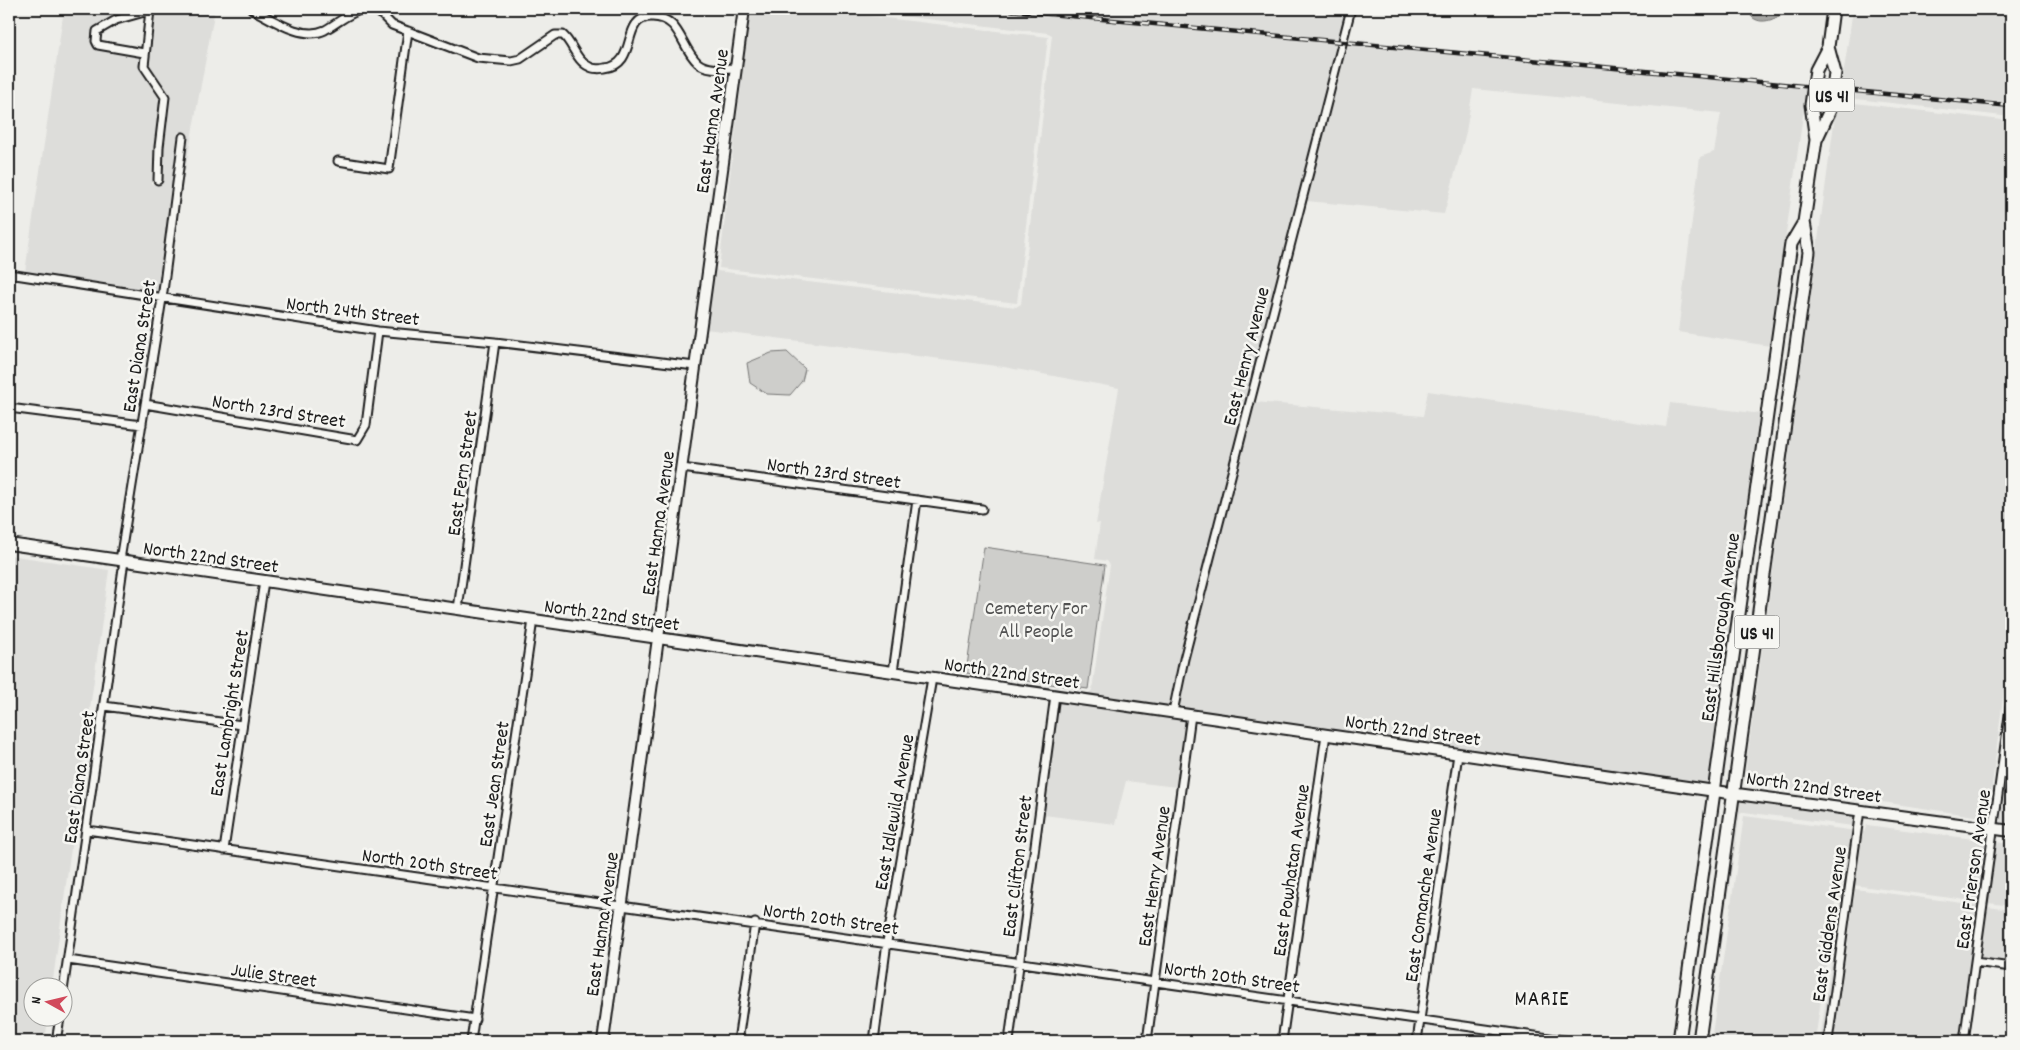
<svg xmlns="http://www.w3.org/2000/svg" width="2020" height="1050" viewBox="0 0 2020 1050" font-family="Dekko,sans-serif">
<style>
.built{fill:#ddddda}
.green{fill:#cececb;stroke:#757574}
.water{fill:#a6a6a3;stroke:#6f6f6d}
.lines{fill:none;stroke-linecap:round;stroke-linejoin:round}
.street-casing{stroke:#1c1c1c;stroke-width:11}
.secondary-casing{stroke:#1c1c1c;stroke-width:14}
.primary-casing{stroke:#1c1c1c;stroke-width:15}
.street{stroke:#f6f6f2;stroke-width:7}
.secondary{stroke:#f6f6f2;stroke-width:10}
.primary{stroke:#f6f6f2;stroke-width:11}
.rail-casing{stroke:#1c1c1c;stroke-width:4.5}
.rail{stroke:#f6f6f2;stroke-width:2.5;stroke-dasharray:8;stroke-linecap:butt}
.labels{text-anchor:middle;stroke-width:5;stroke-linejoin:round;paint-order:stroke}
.shield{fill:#f6f6f2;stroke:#5d5d5c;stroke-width:1}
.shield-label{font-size:19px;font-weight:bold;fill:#1c1c1c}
.street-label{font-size:20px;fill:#1c1c1c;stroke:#f6f6f2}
.park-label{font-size:20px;fill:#515151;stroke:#f6f6f2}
.neighbourhood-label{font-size:21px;letter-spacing:1px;fill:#1c1c1c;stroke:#f6f6f2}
</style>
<rect width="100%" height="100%" fill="#edede9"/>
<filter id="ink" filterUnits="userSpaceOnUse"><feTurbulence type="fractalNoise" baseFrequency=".02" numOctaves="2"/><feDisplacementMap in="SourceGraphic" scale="10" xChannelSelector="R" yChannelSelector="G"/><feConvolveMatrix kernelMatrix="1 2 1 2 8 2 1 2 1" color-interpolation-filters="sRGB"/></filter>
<g filter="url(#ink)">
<path class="built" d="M64,9H137L113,16L96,25L92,30L91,40L94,47L97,50L139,57V68L160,98L154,146L152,184L162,185L164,147L170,98L149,65L155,14L181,9H215L179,204L188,134L178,132L158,293L25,272Z
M750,9H808L1048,37L1017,303L719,268Z
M841,9H1346L1179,658L1169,707L1078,694V692L1089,693L1092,690L1110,565L1107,561L1095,559L1100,523L1096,524L1119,388L1004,367L706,329L721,220L715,267L717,271L1016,307L1021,304L1052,35L1048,33Z
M1853,9H2011V117L1840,97Z
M1348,39L1807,87L1770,346L1678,332L1700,157L1714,152L1721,113L1473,89L1466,132L1444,214L1307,201Z
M1837,101L2011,121V633L1988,818L1744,781Z
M1428,391L1666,427L1670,403L1754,413L1761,412L1708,785L1179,708L1189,660L1255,402L1423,416Z
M9,555L109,570L52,987L32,988V1018H48L45,1041H9Z
M1059,702L1076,703L1185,718L1176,787L1126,781L1115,824L1044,815Z
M2011,740V827L2000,825Z
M1740,798L1854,814L1853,826L1744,812L1740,814L1706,1041Z
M1744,816L1864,832L1867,825L2011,844V906L1838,883L1815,1041H1711Z
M1842,887L1844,888L1823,1041H1820Z
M1855,889L1978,905L1959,1041H1834Z
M1988,907L2011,910V963L1981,959Z"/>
<path class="green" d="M787,352L805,369L802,381L790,395L767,394L750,383L747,363L771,353Z
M984,547L1105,565L1088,689L966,673Z"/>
<path class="water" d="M1755,9H1788C1779,18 1761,27 1751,16Z"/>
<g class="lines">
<g class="street-casing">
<path id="street" d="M252,9C272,19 302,41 325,30C338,23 348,13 363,9
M371,9L380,13L392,25L478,58L511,61L520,59L555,35H563C573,44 576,61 590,67C593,69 601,69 605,68C639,65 620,16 652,17C681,17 680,47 698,63C708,71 725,68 736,68
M150,10L144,66L165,97L159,147L158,180
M144,53L98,45L96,41L97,31L116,20L155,9
M338,161L389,169L408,31
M9,274L378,331L495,342L695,366
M145,404L357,440L366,425L378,331
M9,408L142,425
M682,468L982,509
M120,560L162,299L183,137
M458,609L495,342
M893,672L917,500
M104,706L242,725
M1173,712L1184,659L1351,9
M87,830C581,900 1076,967 1570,1041
M224,850L264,581
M68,960L475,1019
M1975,962L2011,967
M62,998L124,561
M56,1041L60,1018
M471,1041L533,620
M738,1041L755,923
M874,1041L887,942L932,678
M1009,1041L1055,695
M1147,1041L1191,715
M1282,1041L1326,734
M1417,1041L1458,754
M1828,1041L1860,810
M1964,1041L2011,701"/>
</g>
<g class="secondary-casing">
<path id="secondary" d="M9,544L1715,791L2011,831
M603,1041L744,9"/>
</g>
<g class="primary-casing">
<path id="primary" d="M1816,140L1830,110L1835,73L1828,47
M1679,1041L1791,244L1804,222
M1699,1041L1809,252L1804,222L1816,140L1811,105L1816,70L1828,47L1833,9"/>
</g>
<use href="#street" class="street"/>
<use href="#secondary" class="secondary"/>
<use href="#primary" class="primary"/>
<g class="rail-casing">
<path id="rail" d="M998,9L2011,106"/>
</g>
<use href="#rail" class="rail"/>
</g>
</g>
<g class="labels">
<g class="shield">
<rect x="1809.5" y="78.5" width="45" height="33" rx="4"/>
<rect x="1734.5" y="615.5" width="45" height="33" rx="4"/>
</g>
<g class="shield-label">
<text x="1832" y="102">US 41</text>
<text x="1757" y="639">US 41</text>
</g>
<g class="street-label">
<text transform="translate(711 121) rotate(-82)" y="7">East Hanna Avenue</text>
<text transform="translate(353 310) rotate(7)" y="7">North 24th Street</text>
<text transform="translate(138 346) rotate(-81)" y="7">East Diana Street</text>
<text transform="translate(1245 356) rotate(-76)" y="7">East Henry Avenue</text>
<text transform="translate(279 410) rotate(9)" y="7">North 23rd Street</text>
<text transform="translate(834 472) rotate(8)" y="7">North 23rd Street</text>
<text transform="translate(461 473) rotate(-82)" y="7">East Fern Street</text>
<text transform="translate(657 523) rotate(-82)" y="7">East Hanna Avenue</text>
<text transform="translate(211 556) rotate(8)" y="7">North 22nd Street</text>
<text transform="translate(612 614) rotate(8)" y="7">North 22nd Street</text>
<text transform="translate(1719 627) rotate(-82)" y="7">East Hillsborough Avenue</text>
<text transform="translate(1012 672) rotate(8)" y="7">North 22nd Street</text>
<text transform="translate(228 713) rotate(-81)" y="7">East Lambright Street</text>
<text transform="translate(1413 729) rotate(8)" y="7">North 22nd Street</text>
<text transform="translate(78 777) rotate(-82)" y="7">East Diana Street</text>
<text transform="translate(493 784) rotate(-82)" y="7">East Jean Street</text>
<text transform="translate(1814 786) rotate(8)" y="7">North 22nd Street</text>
<text transform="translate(893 812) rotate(-80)" y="7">East Idlewild Avenue</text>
<text transform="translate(430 863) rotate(8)" y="7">North 20th Street</text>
<text transform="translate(1016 866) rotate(-83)" y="7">East Clifton Street</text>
<text transform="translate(1972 869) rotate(-82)" y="7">East Frierson Avenue</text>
<text transform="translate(1290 870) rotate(-82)" y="7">East Powhatan Avenue</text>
<text transform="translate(1153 876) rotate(-82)" y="7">East Henry Avenue</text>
<text transform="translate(1422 895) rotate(-82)" y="7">East Comanche Avenue</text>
<text transform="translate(831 918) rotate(8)" y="7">North 20th Street</text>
<text transform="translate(601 924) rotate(-82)" y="7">East Hanna Avenue</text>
<text transform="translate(1828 924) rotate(-82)" y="7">East Giddens Avenue</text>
<text transform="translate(274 974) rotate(8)" y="7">Julie Street</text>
<text transform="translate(1232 976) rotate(8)" y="7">North 20th Street</text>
</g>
<g class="park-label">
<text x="1036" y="614">Cemetery For<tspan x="1036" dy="23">All People</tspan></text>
</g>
<g class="neighbourhood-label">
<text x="1542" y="1005">MARIE</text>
</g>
</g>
<rect width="2020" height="1050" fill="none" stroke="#f6f6f2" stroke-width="30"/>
<rect x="15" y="15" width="1990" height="1020" fill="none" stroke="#1c1c1c" stroke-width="2" filter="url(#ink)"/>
<g transform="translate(48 1002) rotate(278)"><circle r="24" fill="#f6f6f2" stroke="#9f9f9c"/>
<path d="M0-4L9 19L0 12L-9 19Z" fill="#d1495b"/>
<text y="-8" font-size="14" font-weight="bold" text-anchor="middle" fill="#1c1c1c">N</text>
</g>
</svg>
